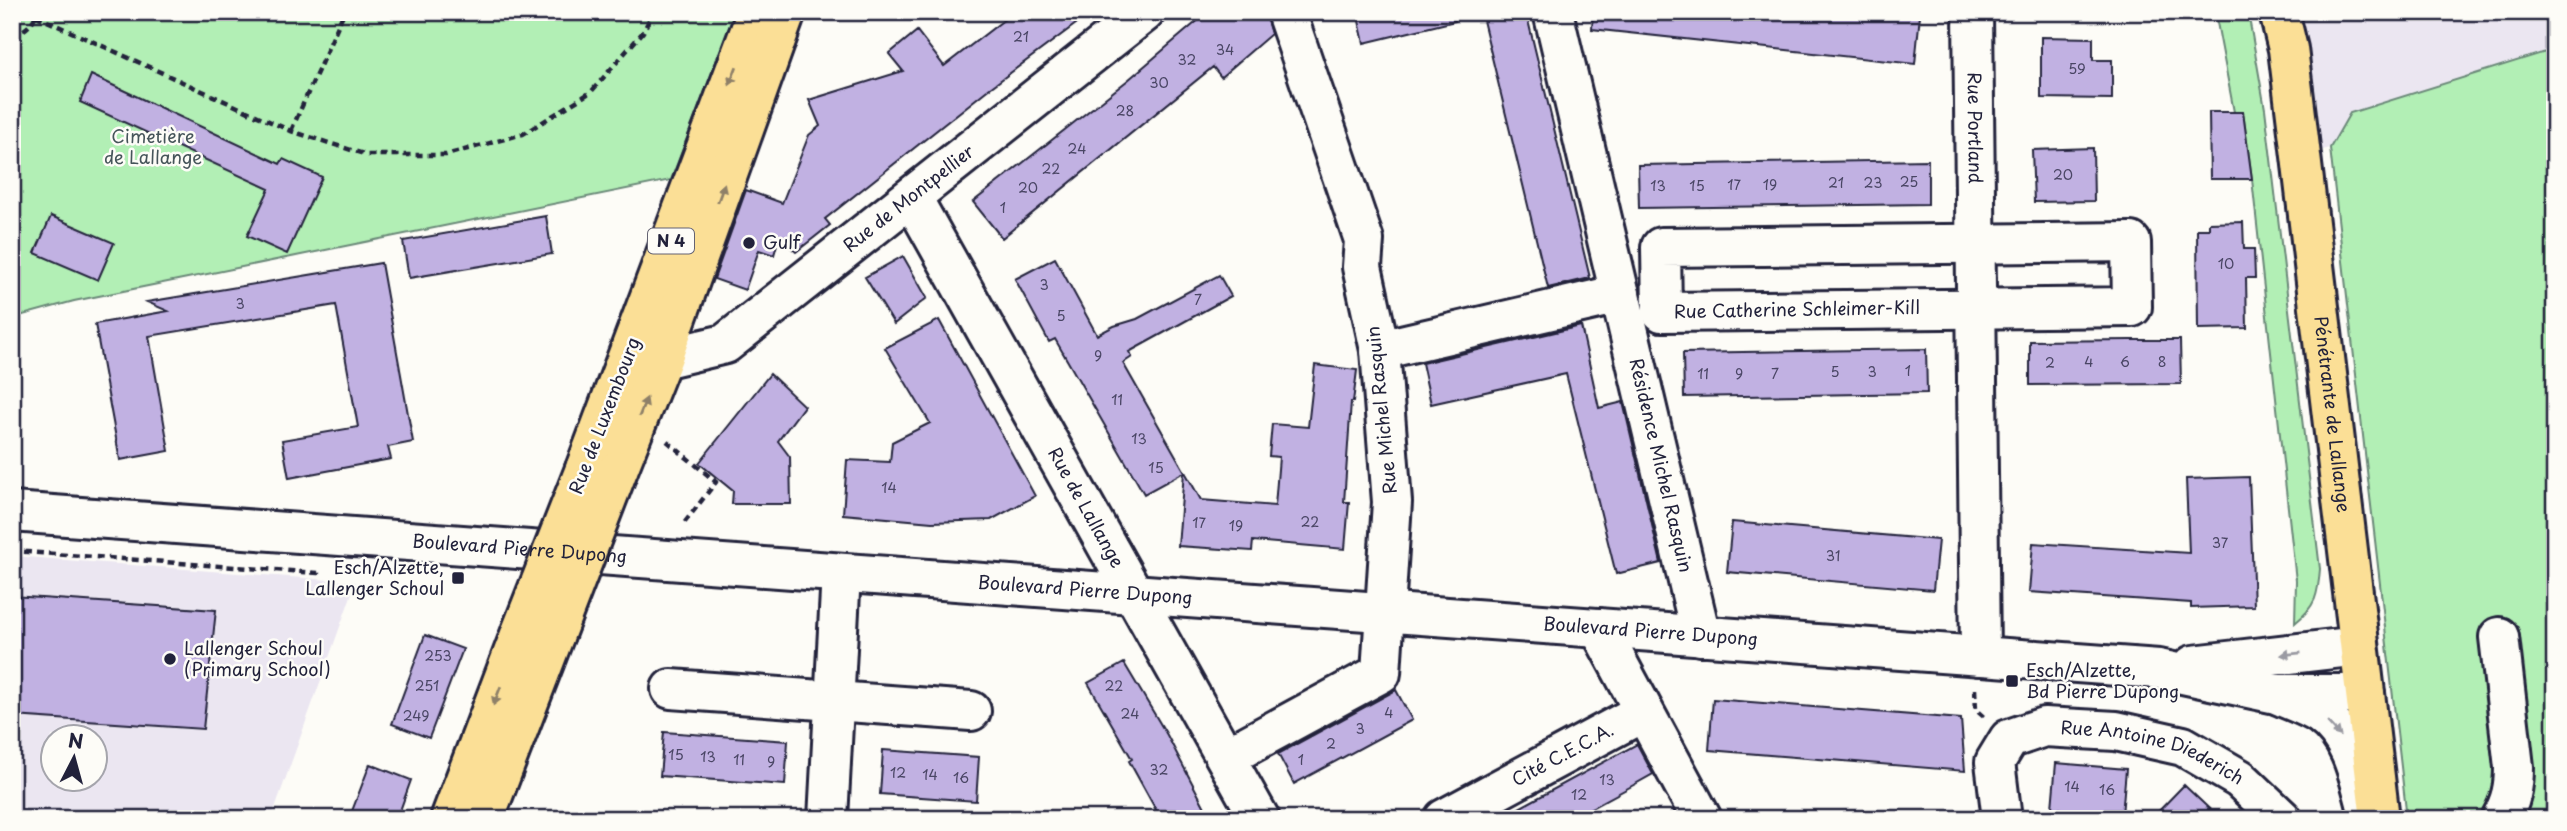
<svg xmlns="http://www.w3.org/2000/svg" width="2567" height="831" viewBox="0 0 2567 831" font-family="'Playpen Sans',sans-serif">
<style>
.built{fill:#ebe6f1;fill-rule:evenodd}
.green{fill:#b2efb5;stroke:#6a8878;stroke-width:2}
.building{fill:#c1b1e2;stroke:#22223b;stroke-width:2}
.lines{fill:none;stroke-linecap:round;stroke-linejoin:round}
.minor-casing{stroke:#22223b;stroke-width:44}
.major-casing{stroke:#22223b;stroke-width:44}
.path{stroke:#22223b;stroke-width:4.5;stroke-dasharray:7 5;stroke-linecap:butt}
.minor{stroke:#fdfcf7;stroke-width:38}
.major{stroke:#fbdf96;stroke-width:38}
.major-bridge-casing{stroke:#22223b;stroke-width:44;stroke-linecap:butt}
.major-bridge{stroke:#fbdf96;stroke-width:38}
.oneway{fill:#8e8068}
.oneway2{fill:#9a9aa2}
.poi-dot{fill:#22223b;stroke:#fdfcf7;stroke-width:2.5}
.labels{text-anchor:middle;stroke-width:5;stroke-linejoin:round;paint-order:stroke}
.number-label{font-size:14px;fill:#4a4665}
.shield{fill:#fdfcf7;stroke:#646373;stroke-width:2}
.shield-label{font-size:16px;font-weight:bold;fill:#22223b}
.street-label{font-size:18px;fill:#22223b;stroke:#fdfcf7}
.park-label{font-size:18px;fill:#46555a;stroke:#fdfcf7}
.poi-label{font-size:18px;fill:#22223b;stroke:#fdfcf7;text-anchor:start}
</style>
<rect width="100%" height="100%" fill="#fdfcf7"/>
<filter id="ink" filterUnits="userSpaceOnUse"><feTurbulence type="fractalNoise" baseFrequency=".0143" numOctaves="2"/><feDisplacementMap in="SourceGraphic" scale="14" xChannelSelector="R" yChannelSelector="G"/><feConvolveMatrix kernelMatrix="1 2 1 2 8 2 1 2 1" color-interpolation-filters="sRGB"/></filter>
<g filter="url(#ink)">
<path class="built" d="M2279,12H2555V49L2350,113L2330,148L2301,156Z
M12,556L356,582L271,819H12ZM52,736H94V778H52Z"/>
<path class="green" d="M12,12H735L671,180L74,301L12,318Z
M2215,12H2248L2265,109L2320,569C2318,595 2316,606 2295,623L2296,581L2252,179L2243,112H2234Z
M2555,49V819H2407L2330,148L2350,113Z"/>
<path class="building" d="M1014,12H1092L986,91L825,219L830,225L796,252L779,237L774,255L759,250L745,290L714,279L746,190L782,203L809,135L820,126L809,100L903,71L889,54L917,31L944,66Z
M1208,12H1265L1271,34L1221,77L1213,67L1002,238L973,202L1128,80Z
M1357,12H1454L1455,21L1364,43Z
M1481,12H1526L1590,278L1548,288Z
M1593,12H1885L1920,15L1915,64L1592,29Z
M2041,37L2093,38V60H2112V99L2041,98Z
M91,75L280,164L283,159L322,177L287,254L247,236L269,189L80,102Z
M2209,112H2243L2252,179H2210Z
M2093,148L2094,201L2034,202L2032,150Z
M1928,160V204L1639,208L1638,165Z
M51,216L114,243L98,280L35,253Z
M546,216L552,254L409,278L403,241Z
M2243,222L2244,249H2254L2255,278H2246L2247,328L2198,329L2197,229H2209V223Z
M903,256L927,298L894,324L865,277Z
M1055,258L1097,335L1114,326L1137,319L1219,275L1231,296L1129,352L1132,357L1123,363L1201,500L1275,506L1279,457L1269,456L1272,424L1308,427L1315,365L1357,370L1353,402H1351L1344,502H1349L1345,549L1253,541L1252,551L1178,546L1184,472L1144,494L1055,339L1049,342L1015,279Z
M381,263L413,442L388,447L391,459L289,478L282,440L358,427L336,305L149,336L169,451L120,460L95,324L168,311L147,302Z
M939,320L1035,496L991,520L932,522L843,514L847,460L890,462L892,442L930,423L885,348Z
M1581,326L1599,408L1623,402L1661,563L1616,574L1566,374L1431,404L1422,363Z
M2130,340H2180L2181,384L2030,385V341Z
M1926,349L1927,393L1684,397L1683,353Z
M770,374L804,406L778,441L790,457L791,504H732L733,491L699,463Z
M2249,477L2254,606L2191,608V603L2029,592L2033,543L2189,553L2186,479Z
M1732,522L1938,540L1933,590L1727,572Z
M12,596L216,610L203,729L14,716L15,706H12Z
M425,635L463,649L429,738L392,724Z
M1124,663L1167,735L1211,819H1161L1129,761L1132,759L1088,683Z
M1396,690L1412,720L1294,784L1278,754Z
M1713,699L1961,719L1965,771L1709,750Z
M664,732L788,741L785,785L660,776Z
M1637,744L1653,774L1630,787L1571,819H1499Z
M883,750L979,757L976,801L880,794Z
M2056,763L2126,769L2122,815L2052,808Z
M370,764L411,780L397,819H349Z
M2184,785L2220,819H2151Z"/>
<g class="lines">
<g class="minor-casing">
<g id="minor">
<path id="s1" d="M1553,12L1701,636"/>
<path id="s2" d="M1973,12L1980,656"/>
<path id="s3" d="M912,198L1260,819"/>
<path d="M2131,242L2132,307L1662,312L1661,247Z"/>
<path d="M1380,350L1620,294"/>
<path id="s4" d="M662,359L725,344L1145,12"/>
<path id="s5" d="M12,512L2159,669L2276,694H2365"/>
<path d="M1599,628L1702,819"/>
<path d="M2499,637L2514,767C2514,787 2511,801 2501,819"/>
<path d="M2193,665L2359,646"/>
<path d="M671,689L971,711"/>
<path d="M2281,696C2294,702 2310,707 2321,715C2352,737 2359,777 2368,811"/>
<path d="M1226,757L1381,673L1392,502L1380,350L1362,267L1364,240L1286,12"/>
<path d="M828,819L841,573"/>
<path id="s6" d="M1444,819L1643,712"/>
<path id="s7" d="M2002,819L1995,762L2009,739L2044,727L2116,731L2183,746L2240,779L2282,819"/>
</g>
</g>
<g class="major-casing">
<g id="major">
<path id="s8" d="M2279,12L2288,49L2301,156L2380,819"/>
<path d="M585,469L757,12"/>
<path d="M618,470L662,359L786,12"/>
<path d="M450,819L521,632"/>
<path d="M484,819L555,634"/>
</g>
</g>
<path class="path" d="M36,16L291,131L367,155H446L523,134L591,92L643,32L653,12
M12,34C24,33 33,24 37,12
M291,131L344,12
M667,441L716,482L682,526
M12,551L318,573V568
M1975,689L1976,710L1985,718"/>
<use href="#minor" class="minor"/>
<use href="#major" class="major"/>
<g class="major-bridge-casing">
<path id="major-bridge" d="M521,632L585,469
M555,634L618,470"/>
</g>
<use href="#major-bridge" class="major-bridge"/>
</g>
<defs><path id="oneway-solid" d="M-6-.8H1V-3.2L6.5 0L1 3.2V.8H-6Z" transform="scale(1.75)"/></defs>
<g class="oneway">
<use href="#oneway-solid" transform="translate(733 76) rotate(111)"/>
<use href="#oneway-solid" transform="translate(721 193) rotate(-70)"/>
<use href="#oneway-solid" transform="translate(643 407) rotate(-68)"/>
<use href="#oneway-solid" transform="translate(497 696) rotate(111)"/>
</g>
<g class="oneway2">
<use href="#oneway-solid" transform="translate(2291 654) rotate(174)"/>
<use href="#oneway-solid" transform="translate(2334 729) rotate(47)"/>
</g>
</g>
<g class="poi-dot">
<circle cx="749" cy="243" r="7"/>
<rect x="451" y="571" width="14" height="14" rx="3.5"/>
<circle cx="170" cy="659" r="7"/>
<rect x="2005" y="674" width="14" height="14" rx="3.5"/>
</g>
<g class="labels">
<g class="number-label">
<text x="1021" y="42">21</text>
<text x="1225" y="55">34</text>
<text x="1187" y="65">32</text>
<text x="2077" y="74">59</text>
<text x="1159" y="88">30</text>
<text x="1125" y="116">28</text>
<text x="1077" y="154">24</text>
<text x="1051" y="174">22</text>
<text x="2063" y="180">20</text>
<text x="1909" y="187">25</text>
<text x="1836" y="188">21</text>
<text x="1873" y="188">23</text>
<text x="1734" y="190">17</text>
<text x="1770" y="190">19</text>
<text x="1658" y="191">13</text>
<text x="1697" y="191">15</text>
<text x="1028" y="193">20</text>
<text x="1003" y="213">1</text>
<text x="2226" y="269">10</text>
<text x="1044" y="290">3</text>
<text x="1198" y="305">7</text>
<text x="240" y="309">3</text>
<text x="1061" y="321">5</text>
<text x="1098" y="361">9</text>
<text x="2089" y="367">4</text>
<text x="2125" y="367">6</text>
<text x="2162" y="367">8</text>
<text x="2050" y="368">2</text>
<text x="1908" y="376">1</text>
<text x="1835" y="377">5</text>
<text x="1872" y="377">3</text>
<text x="1703" y="379">11</text>
<text x="1739" y="379">9</text>
<text x="1775" y="379">7</text>
<text x="1117" y="405">11</text>
<text x="1139" y="444">13</text>
<text x="1156" y="473">15</text>
<text x="889" y="493">14</text>
<text x="1310" y="527">22</text>
<text x="1199" y="528">17</text>
<text x="1236" y="531">19</text>
<text x="2220" y="548">37</text>
<text x="1833" y="561">31</text>
<text x="438" y="661">253</text>
<text x="427" y="691">251</text>
<text x="1114" y="691">22</text>
<text x="1389" y="718">4</text>
<text x="1130" y="719">24</text>
<text x="416" y="721">249</text>
<text x="1360" y="734">3</text>
<text x="1331" y="749">2</text>
<text x="676" y="760">15</text>
<text x="708" y="762">13</text>
<text x="739" y="765">11</text>
<text x="1301" y="765">1</text>
<text x="771" y="767">9</text>
<text x="1159" y="775">32</text>
<text x="898" y="778">12</text>
<text x="930" y="780">14</text>
<text x="961" y="783">16</text>
<text x="1607" y="785">13</text>
<text x="2072" y="792">14</text>
<text x="2107" y="795">16</text>
<text x="1579" y="800">12</text>
</g>
<rect class="shield" x="648" y="228.5" width="46" height="25" rx="5"/>
<g class="shield-label">
<text x="671" y="247">N 4</text>
</g>
<g class="street-label">
<text dy="6" stroke="none"><textPath href="#s2" startOffset="116">Rue Portland</textPath></text>
<text dy="6" stroke="none"><textPath href="#s4" startOffset="299">Rue de Montpellier</textPath></text>
<text transform="translate(1797 310) rotate(-1)" y="6">Rue Catherine Schleimer-Kill</text>
<text transform="translate(1382 410) rotate(-96)" y="6">Rue Michel Rasquin</text>
<text dy="6" stroke="none"><textPath href="#s8" startOffset="406">Pénétrante de Lallange</textPath></text>
<text transform="translate(605 416) rotate(-69)" y="6">Rue de Luxembourg</text>
<text dy="6" stroke="none"><textPath href="#s1" startOffset="466">Résidence Michel Rasquin</textPath></text>
<text dy="6" stroke="none"><textPath href="#s3" startOffset="355">Rue de Lallange</textPath></text>
<text dy="6" stroke="none"><textPath href="#s5" startOffset="509">Boulevard Pierre Dupong</textPath></text>
<text dy="6" stroke="none"><textPath href="#s5" startOffset="1076">Boulevard Pierre Dupong</textPath></text>
<text dy="6" stroke="none"><textPath href="#s5" startOffset="1643">Boulevard Pierre Dupong</textPath></text>
<text dy="6" stroke="none"><textPath href="#s6" startOffset="135">Cité C.E.C.A.</textPath></text>
<text dy="6" stroke="none"><textPath href="#s7" startOffset="234">Rue Antoine Diederich</textPath></text>
</g>
<g class="park-label">
<text x="153" y="143">Cimetière<tspan x="153" dy="21">de Lallange</tspan></text>
</g>
<g class="poi-label">
<text x="763" y="249">Gulf</text>
<text x="444" y="574" text-anchor="end">Esch/Alzette,<tspan x="444" dy="21">Lallenger Schoul</tspan></text>
<text x="184" y="655">Lallenger Schoul<tspan x="184" dy="21">(Primary School)</tspan></text>
<text x="2026" y="677">Esch/Alzette,<tspan x="2026" dy="21">Bd Pierre Dupong</tspan></text>
</g>
</g>
<rect width="2567" height="831" fill="none" stroke="#fdfcf7" stroke-width="42"/>
<rect x="21" y="21" width="2525" height="789" fill="none" stroke="#22223b" stroke-width="2.5" filter="url(#ink)"/>
<g transform="translate(74 758) rotate(6)"><circle r="33" fill="#fdfcf7" stroke="#a5a5ac" stroke-width="2"/>
<path d="M0-5L12 26L0 18L-12 26Z" fill="#22223b"/>
<text y="-10" font-size="19" font-weight="bold" text-anchor="middle" fill="#22223b">N</text>
</g>
</svg>
